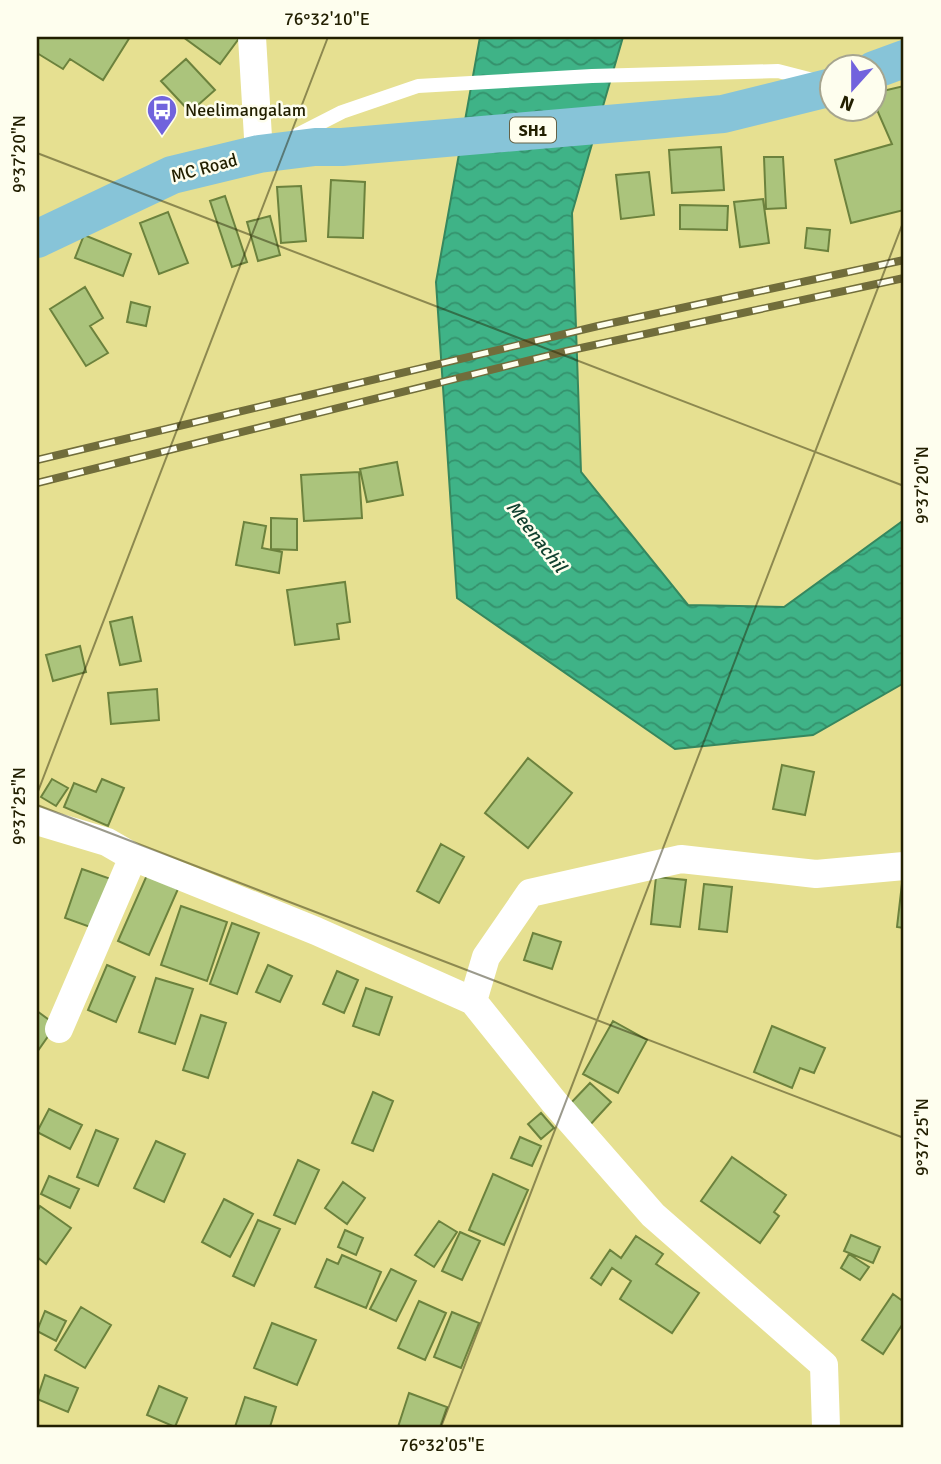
<svg xmlns="http://www.w3.org/2000/svg" width="941" height="1464" viewBox="0 0 941 1464" font-family="Signika,sans-serif">
<style>
.water{fill:url(#water-waves);stroke:#36875e;stroke-width:2}
.building{fill:#abc47c;stroke:#6c823d;stroke-width:2}
.lines{fill:none;stroke-linecap:round;stroke-linejoin:round}
.service{stroke:#fff;stroke-width:14}
.minor{stroke:#fff;stroke-width:28}
.primary{stroke:#87c4d8;stroke-width:38}
.rail-casing{stroke:#716d3b;stroke-width:8}
.rail{stroke:#fefeee;stroke-width:5;stroke-dasharray:16;stroke-linecap:butt}
.ticks{fill:none;stroke:#221f00;stroke-width:2;stroke-opacity:0.45}
.labels{text-anchor:middle;stroke-width:5;stroke-linejoin:round;paint-order:stroke}
.shield{fill:#fefeee;stroke:#646247;stroke-width:2}
.shield-label{font-size:16px;font-weight:bold;fill:#221f00}
.poi-label{font-size:18px;fill:#221f00;stroke:#fefeee;text-anchor:start}
.street-label{font-size:18px;fill:#221f00;stroke:#fefeee}
.water-label{font-size:19px;font-style:italic;fill:#124230;stroke:#fefeee}
.neatline{fill:none;stroke:#221f00;stroke-width:2.5}
.ticks-label{font-size:18px;text-anchor:middle;fill:#221f00}
</style>
<defs>
<pattern id="water-waves" width="16" height="10" patternUnits="userSpaceOnUse" patternTransform="scale(1.75)"><rect width="16" height="10" fill="#3fb387"/><path d="M0 5q4-4 8 0t8 0" fill="none" stroke="#34916c"/></pattern>
</defs>
<rect width="100%" height="100%" fill="#e6e091"/>
<path class="water" d="M480,37H623L572,213L581,472L688,605L784,607L904,520V683L813,735L675,749L457,598L436,282Z"/>
<path class="building" d="M37,37H130L103,80L70,59L63,69L37,53Z
M183,37H240L220,64Z
M186,59L215,90L190,112L161,81Z
M904,86V210L851,223L835,160L892,144L874,103V93Z
M721,147L724,190L672,193L669,150Z
M764,157H783L786,208L766,209Z
M649,172L654,215L621,219L616,175Z
M331,180L365,182L363,238L328,237Z
M301,186L306,241L281,243L277,187Z
M225,196L247,262L232,267L210,201Z
M763,199L769,243L740,247L734,202Z
M680,205L728,206L727,230L680,229Z
M168,212L188,263L159,274L140,223Z
M270,216L280,255L258,261L247,222Z
M807,228L830,230L828,251L805,248Z
M84,235L131,254L123,276L75,258Z
M85,287L103,318L90,326L108,353L86,366L50,309Z
M131,302L150,307L146,326L127,322Z
M397,462L403,495L367,502L360,469Z
M359,472L362,518L304,521L301,475Z
M271,518L297,519V550L271,549Z
M244,522L266,526L262,548L282,552L279,573L236,565Z
M345,582L350,622L337,624L339,639L295,645L287,590Z
M132,617L141,661L120,665L110,622Z
M80,646L86,672L53,681L46,655Z
M157,689L159,720L111,724L108,693Z
M528,758L572,793L528,848L485,813Z
M782,765L814,772L805,815L773,809Z
M52,779L68,788L56,806L41,797Z
M102,779L124,788L108,826L64,807L74,783L96,792Z
M441,844L464,857L439,903L417,891Z
M82,869L111,879L93,928L65,918Z
M147,875L178,889L149,955L118,941Z
M903,875H904V928L897,927Z
M656,877L686,880L680,927L651,924Z
M704,884L732,887L727,932L699,929Z
M181,906L227,922L207,981L161,965Z
M232,923L259,933L237,994L210,984Z
M533,933L561,942L552,969L524,960Z
M107,965L135,977L116,1022L88,1010Z
M268,965L292,976L280,1002L256,992Z
M337,971L358,980L344,1013L323,1004Z
M156,978L193,989L175,1044L139,1032Z
M366,988L392,997L379,1035L353,1026Z
M37,1011L56,1025L37,1052Z
M201,1015L226,1023L208,1078L183,1070Z
M613,1021L647,1040L618,1093L583,1074Z
M772,1026L825,1048L814,1073L800,1068L792,1088L754,1072Z
M590,1083L611,1102L589,1126L568,1106Z
M373,1092L393,1101L373,1151L352,1143Z
M49,1109L82,1125L70,1149L37,1132Z
M541,1113L554,1128L541,1139L528,1124Z
M96,1130L118,1139L98,1186L77,1177Z
M520,1137L541,1146L532,1166L511,1158Z
M156,1141L185,1154L164,1202L134,1188Z
M732,1157L786,1195L774,1212L779,1216L760,1243L701,1201Z
M298,1160L319,1170L295,1224L274,1215Z
M493,1174L528,1190L504,1245L469,1230Z
M49,1176L79,1189L70,1208L41,1194Z
M343,1182L365,1198L347,1224L325,1208Z
M224,1199L253,1214L230,1257L202,1242Z
M40,1206L71,1228L46,1264L37,1257V1212Z
M258,1220L280,1229L254,1286L233,1276Z
M439,1221L457,1232L434,1267L415,1255Z
M345,1230L363,1238L356,1255L338,1247Z
M460,1232L480,1241L462,1280L442,1271Z
M851,1235L880,1247L873,1263L844,1251Z
M636,1236L663,1254L656,1264L699,1293L672,1333L620,1299L631,1281L612,1268L601,1285L591,1278L610,1250L621,1258Z
M849,1254L869,1267L860,1280L841,1268Z
M342,1255L381,1272L366,1308L315,1287L327,1259L338,1264Z
M391,1269L416,1281L396,1321L370,1309Z
M893,1294L904,1302V1326L902,1325L883,1354L862,1340Z
M419,1301L446,1313L425,1360L398,1348Z
M81,1307L111,1325L85,1368L55,1350Z
M45,1311L66,1321L56,1341L37,1331Z
M452,1312L479,1323L461,1368L434,1357Z
M272,1323L316,1340L297,1385L254,1368Z
M45,1375L78,1388L68,1412L37,1399Z
M159,1386L187,1398L175,1427L147,1415Z
M409,1393L447,1407L440,1427H398Z
M245,1397L276,1407L270,1427H235Z"/>
<g class="lines">
<path class="service" d="M295,136L342,112L418,86L592,76L778,71L813,80"/>
<path class="minor" d="M252,37L259,154
M37,821L107,842L133,857L316,931L473,1001L554,1102L653,1215L824,1365L826,1427
M473,1001L486,957L530,893L681,859L816,874L904,866
M59,1029L133,857"/>
<path class="primary" d="M874,70L904,59
M37,239L172,175L259,154L315,147H342L723,114L832,87"/>
<g class="rail-casing">
<path id="rail" d="M37,460L598,326L904,260
M37,483L567,351L904,278"/>
</g>
<use href="#rail" class="rail"/>
</g>
<path class="ticks" d="M37,153L904,486M37,794L328,37M37,805L904,1138M441,1427L904,220"/>
<defs>
<g id="bus-pin" transform="scale(1.575)"><path d="M0 17L-7.5 6A9.5 9.5 0 1 1 7.5 6Z" fill="#7163dd" stroke="#fefeee"/><path d="M-5-6H5V4H4V6H2V4H-2V6H-4V4H-5ZM-3.5-4V0h7V-4ZM-3.5 1.2v1.5H-2V1.2ZM2 1.2v1.5H3.5V1.2Z" fill="#fff"/></g>
</defs>
<g fill-rule="evenodd">
<use href="#bus-pin" x="162" y="110"/>
</g>
<g class="labels">
<rect class="shield" x="510" y="117.5" width="46" height="25" rx="5"/>
<g class="shield-label">
<text x="533" y="136">SH1</text>
</g>
<g class="poi-label">
<text x="185" y="116">Neelimangalam</text>
</g>
<g class="street-label">
<text transform="translate(204 168) rotate(-15)" y="6">MC Road</text>
</g>
<g class="water-label">
<text transform="translate(537 536) rotate(52)" y="7">Meenachil</text>
</g>
</g>
<rect width="941" height="1464" fill="none" stroke="#fefeee" stroke-width="77"/>
<g transform="translate(853 88) rotate(201)"><circle r="33" fill="#fefeee" stroke="#a6a58f" stroke-width="2"/>
<path d="M0-5L12 26L0 18L-12 26Z" fill="#7163dd"/>
<text y="-10" font-size="19" font-weight="bold" text-anchor="middle" fill="#221f00">N</text>
</g>
<rect x="38" y="38" width="864" height="1388" class="neatline"/>
<g class="ticks-label">
<text x="327" y="25">76°32'10"E</text>
<text transform="translate(19 154) rotate(-90)" y="6">9°37'20"N</text>
<text transform="translate(922 485) rotate(-90)" y="6">9°37'20"N</text>
<text transform="translate(19 806) rotate(-90)" y="6">9°37'25"N</text>
<text transform="translate(922 1137) rotate(-90)" y="6">9°37'25"N</text>
<text x="442" y="1451">76°32'05"E</text>
</g>
</svg>
